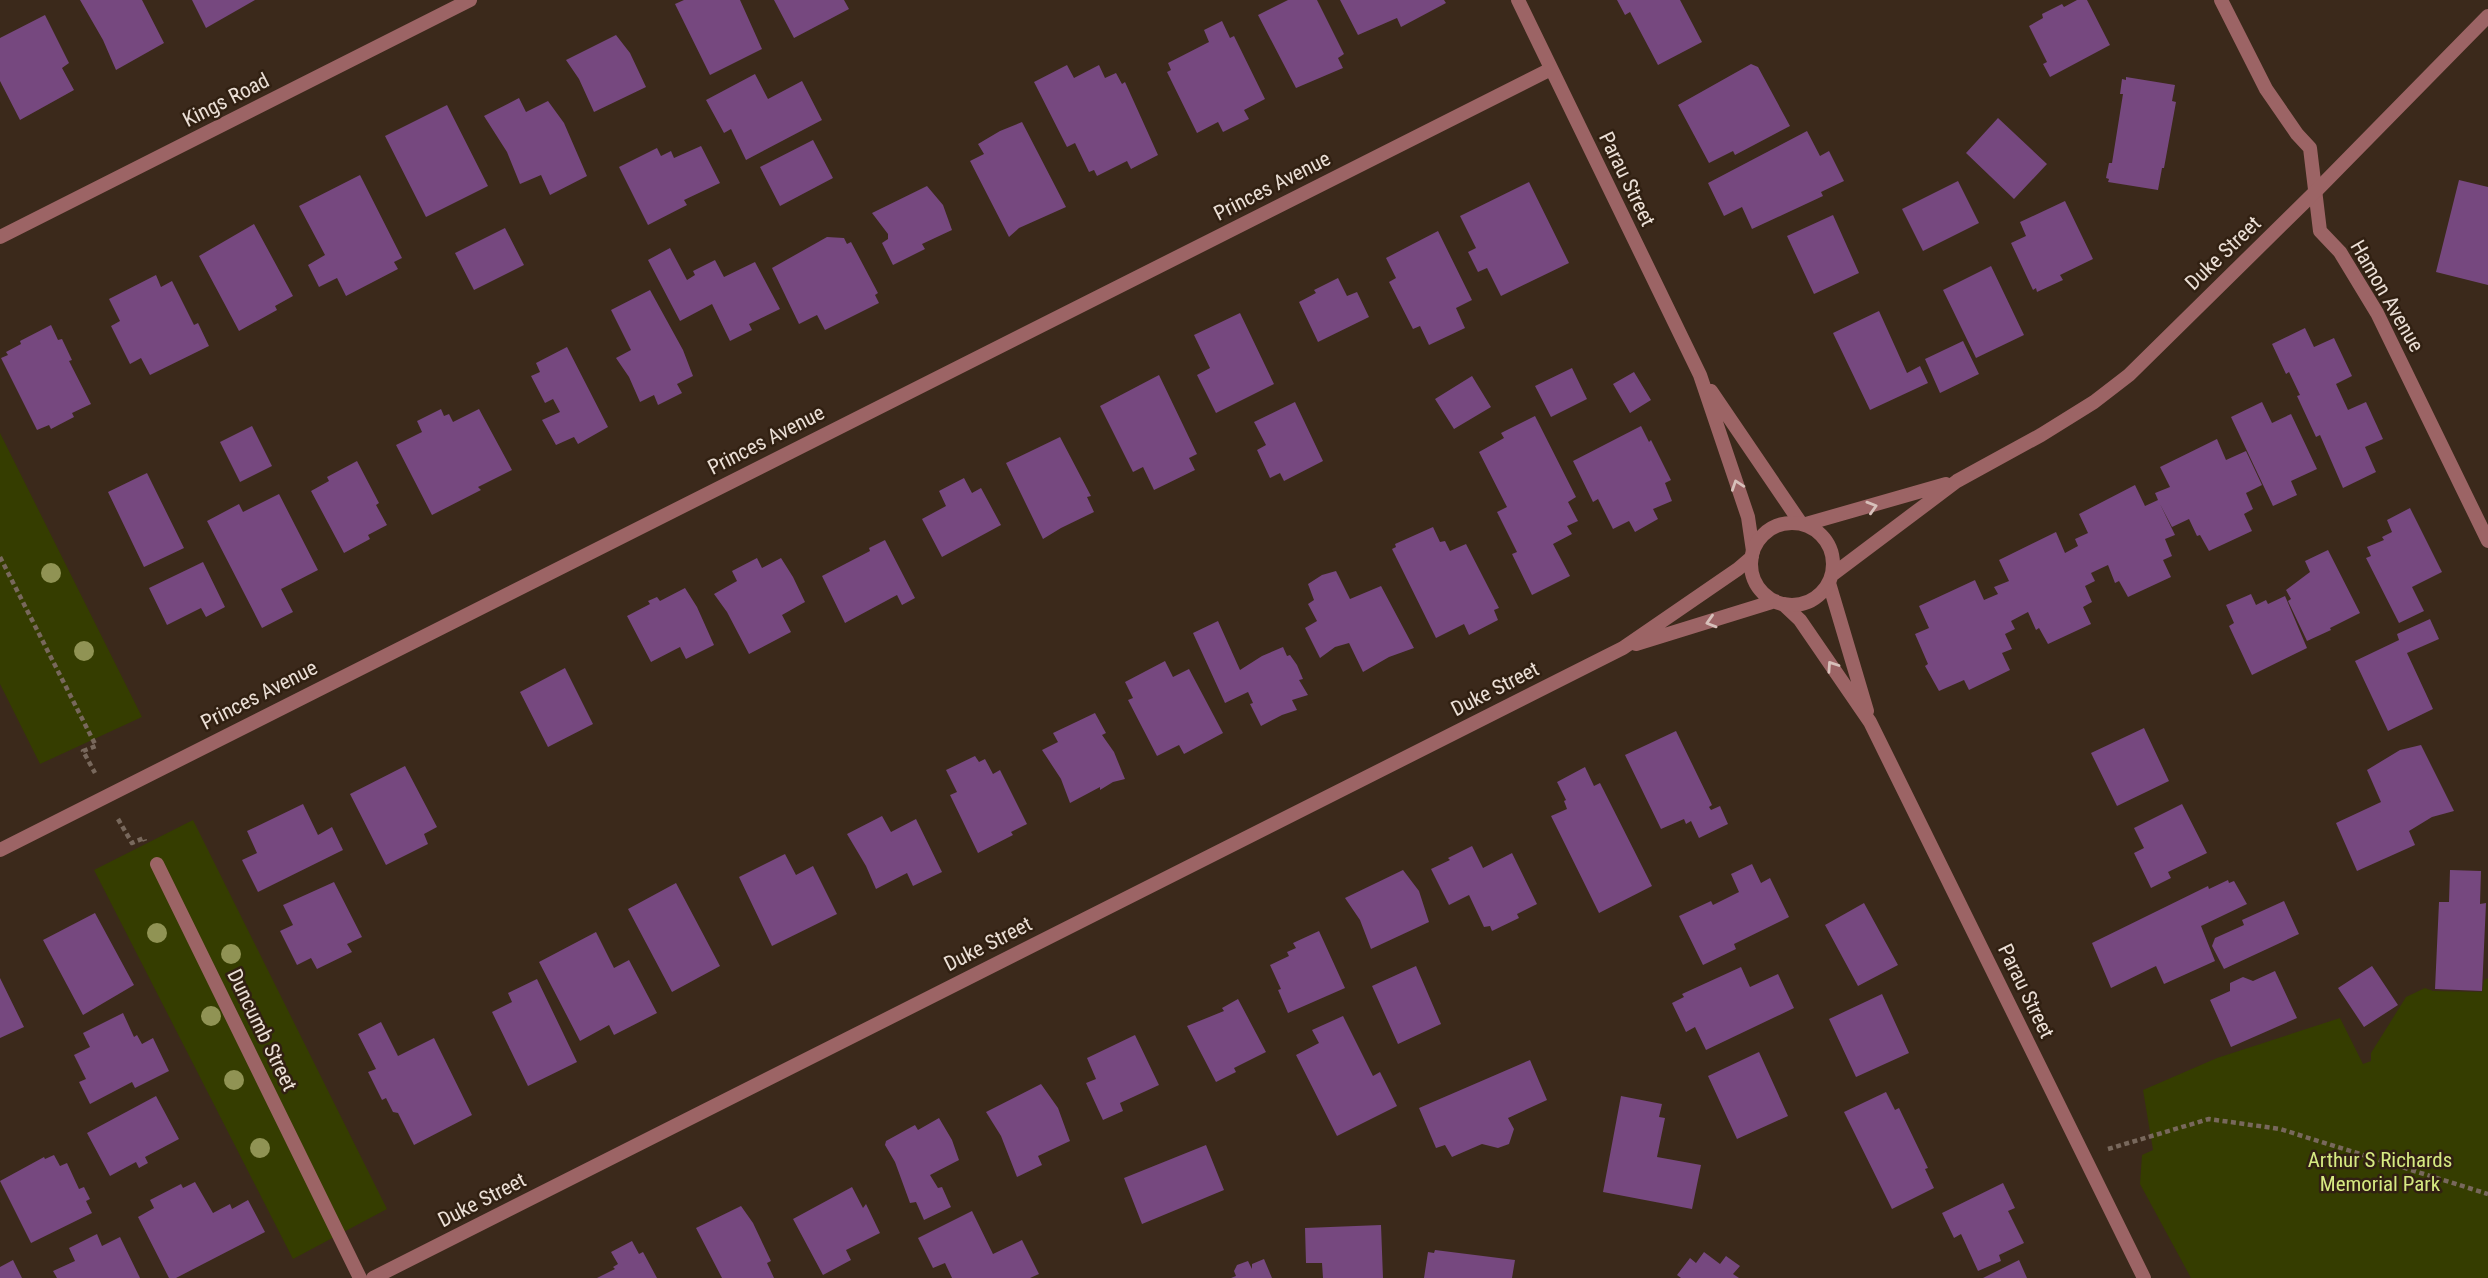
<svg xmlns="http://www.w3.org/2000/svg" width="2488" height="1278" viewBox="0 0 2488 1278" font-family="'Roboto Condensed',sans-serif">
<style>
.green{fill:#353d00}
.building{fill:#76487f}
.lines{fill:none;stroke-linecap:round;stroke-linejoin:round}
.path{stroke:#78685c;stroke-width:4.5;stroke-dasharray:5 3.5;stroke-linecap:butt}
.minor{stroke:#9c6465;stroke-width:14}
.tertiary{stroke:#9c6465;stroke-width:14}
.tree{fill:#909354}
.oneway{stroke:#d7c0ba}
.labels{text-anchor:middle;stroke-width:5;stroke-linejoin:round;paint-order:stroke}
.street-label{font-size:21px;fill:#ebdfd6;stroke:#312012}
.park-label{font-size:21px;fill:#d6ea82;stroke:#312012}
</style>
<rect width="100%" height="100%" fill="#3b291b"/>
<path class="green" d="M0,433L142,717L40,764L0,684Z
M193,820L387,1209L293,1259L94,870Z
M2488,978V1278H2191L2140,1184L2142,1155L2153,1150L2143,1090L2217,1058L2340,1018L2363,1064L2371,1061V1053L2406,997L2425,988L2433,991L2482,992L2484,980Z"/>
<path class="building" d="M80,0H142L164,43L116,70L103,40Z
M192,0H255L206,28Z
M684,0H740L762,49L710,75L675,4Z
M774,0H844L849,9L794,38Z
M1288,0H1317L1344,54L1338,58L1343,68L1296,88L1258,15Z
M1340,0H1444L1446,3L1401,27L1397,18L1358,35Z
M1617,0H1680L1702,42L1658,65L1630,12L1625,15Z
M2077,0H2087L2110,45L2050,77L2043,64L2047,62L2029,26L2043,18L2042,14L2062,4L2064,7Z
M45,15L69,63L62,68L74,90L20,120L0,81V38Z
M1222,21L1230,38L1234,36L1265,99L1244,110L1249,119L1223,132L1218,122L1197,133L1167,72L1171,70L1168,63L1209,42L1204,30Z
M616,35L630,53L646,87L594,112L579,79L566,60Z
M1751,64L1758,67L1790,126L1735,155L1733,151L1709,163L1678,105Z
M1067,65L1074,78L1099,65L1105,78L1116,73L1122,84L1125,82L1158,155L1131,169L1127,161L1097,176L1094,170L1089,172L1075,143L1067,147L1034,82Z
M755,74L768,99L802,81L822,120L746,160L731,129L724,133L706,100Z
M2126,77L2175,85L2172,101L2176,102L2164,168H2162L2158,190L2108,182L2109,179L2106,178L2109,163H2112L2123,94H2120L2122,79L2126,80Z
M519,98L526,112L548,101L564,123L587,176L550,195L541,175L520,184L507,152L484,116Z
M447,105L488,186L426,217L385,136Z
M1998,118L2047,164L2014,199L1966,153Z
M1022,122L1066,207L1019,228L1009,237L970,161L984,154L978,144L1000,131Z
M1807,131L1820,156L1829,151L1844,181L1821,192L1823,196L1752,229L1742,207L1724,216L1708,183Z
M813,140L833,178L780,206L760,167Z
M701,146L720,183L684,200L687,205L648,225L619,167L657,148L661,156L671,151L674,158Z
M360,175L402,258L394,262L398,269L346,296L337,278L319,287L308,265L325,255L299,206Z
M2459,180L2488,187V285L2436,272Z
M1958,181L1979,223L1923,251L1902,209Z
M1529,182L1569,263L1501,296L1487,268L1478,272L1468,252L1476,248L1460,216Z
M927,186L943,205L952,230L922,244L925,249L893,265L882,243L888,239V234L872,213Z
M2065,201L2093,259L2060,275L2063,280L2037,292L2036,288L2033,290L2011,243L2026,236L2020,222Z
M1833,215L1859,273L1814,294L1787,236Z
M254,224L293,296L275,306L277,310L239,331L199,256Z
M505,228L524,265L474,290L455,253Z
M1438,231L1472,300L1456,308L1465,328L1429,345L1420,326L1413,329L1389,282L1396,278L1386,258Z
M827,237L844,238L847,244L851,242L878,293L875,295L879,303L825,330L817,315L799,324L772,268Z
M670,248L687,280L695,275L693,271L715,260L724,277L755,262L780,309L749,324L752,330L730,341L712,304L680,321L648,260Z
M1991,266L2024,335L1976,358L1943,290Z
M156,275L161,287L172,281L194,325L198,323L209,346L150,375L141,358L130,364L111,326L120,321L109,299Z
M1338,278L1347,296L1357,292L1369,317L1318,342L1299,302L1316,293L1314,290Z
M650,290L683,350L693,376L677,384L682,393L658,405L654,395L640,402L629,377L616,358L631,350L611,310Z
M1879,311L1907,373L1920,366L1928,383L1870,410L1833,333Z
M1240,313L1274,384L1216,413L1197,375L1210,368L1194,335Z
M51,325L58,340L62,339L72,360L69,361L91,404L72,413L74,417L51,429L49,425L37,430L1,358L8,355L6,352L21,344L20,341Z
M2305,328L2314,347L2334,338L2352,376L2336,384L2348,410L2366,402L2383,439L2365,447L2376,472L2343,488L2320,435L2316,437L2297,396L2300,395L2289,372L2286,374L2272,344Z
M1963,341L1979,374L1940,393L1925,359Z
M567,347L608,427L578,444L574,437L556,445L542,420L560,412L553,399L545,403L531,376L540,372L536,363Z
M1572,368L1587,399L1551,417L1535,386Z
M1634,372L1651,400L1630,413L1613,384Z
M1159,375L1197,454L1189,458L1195,470L1154,490L1143,467L1133,472L1100,406Z
M1472,376L1491,407L1454,429L1435,399Z
M1295,402L1323,461L1284,481L1280,473L1270,478L1257,450L1266,445L1254,422Z
M2262,402L2272,423L2291,414L2317,469L2291,481L2297,495L2273,506L2231,417Z
M441,409L444,416L449,414L453,422L479,409L512,470L478,487L481,490L432,515L396,445L422,432L417,421Z
M1535,416L1576,497L1568,502L1578,521L1567,526L1572,534L1553,544L1570,576L1532,595L1512,554L1517,552L1497,512L1507,507L1479,452L1504,438L1501,433Z
M252,426L272,466L240,482L220,442Z
M1641,426L1649,442L1651,440L1671,480L1665,483L1672,501L1653,509L1658,519L1635,532L1629,521L1613,529L1598,499L1593,502L1573,461Z
M1060,437L1091,496L1087,497L1094,512L1061,528L1043,539L1006,463Z
M2217,439L2226,460L2246,451L2262,485L2246,493L2253,509L2244,514L2252,531L2209,551L2200,535L2197,536L2189,519L2172,527L2160,504L2175,535L2165,539L2172,556L2163,560L2171,577L2128,597L2119,581L2115,583L2108,565L2091,573L2095,581L2085,586L2092,602L2083,607L2091,624L2048,644L2039,628L2036,630L2028,612L2011,621L2015,629L2005,634L2012,649L2002,653L2010,670L1969,690L1964,680L1939,691L1925,666L1928,664L1915,634L1929,628L1919,606L1975,580L1984,600L1998,594L1994,587L2009,581L1999,560L2056,532L2065,553L2078,546L2075,539L2088,533L2079,514L2135,485L2145,506L2158,500L2155,493L2170,487L2160,467Z
M357,461L379,503L376,505L387,525L368,535L370,539L344,553L311,491L329,481L327,477Z
M147,473L184,548L144,567L108,492Z
M964,478L972,493L981,488L1001,525L942,557L922,519L946,506L939,491Z
M279,494L318,570L281,589L293,612L262,628L207,521L239,504L243,512Z
M2410,508L2442,572L2412,587L2424,611L2399,623L2366,558L2371,556L2367,547L2384,540L2382,537L2392,532L2387,520Z
M1433,527L1440,542L1445,541L1450,551L1466,544L1499,608L1494,610L1498,620L1469,635L1464,624L1436,638L1392,549L1396,547L1395,544Z
M885,540L915,598L902,605L897,595L845,623L822,576L870,551L869,548Z
M2328,550L2360,613L2330,628L2331,630L2307,641L2288,601L2291,599L2286,590L2310,572L2305,561Z
M757,558L762,568L781,558L793,577L805,602L782,615L791,632L749,654L727,612L714,594L737,581L732,571Z
M203,562L225,607L206,617L201,608L167,625L149,588Z
M1336,571L1350,599L1381,586L1414,648L1389,657L1363,672L1349,643L1335,647L1320,658L1305,628L1317,621L1308,604L1314,600L1308,584L1322,575Z
M685,588L697,607L714,645L686,659L680,647L651,662L627,616L650,604L648,601L657,597L660,601Z
M2251,594L2256,605L2266,600L2268,604L2285,596L2307,648L2252,675L2229,626L2234,623L2226,605Z
M2430,619L2439,639L2407,653L2433,709L2388,731L2355,661L2399,640L2397,634Z
M1218,621L1240,670L1262,656L1283,647L1287,656L1290,655L1297,665L1303,679L1299,680L1308,695L1292,700L1297,710L1282,715L1261,726L1250,704L1253,703L1248,692L1225,703L1193,633Z
M1165,661L1173,677L1189,669L1223,733L1184,754L1179,745L1157,756L1128,700L1133,698L1125,682Z
M565,668L593,724L548,747L520,692Z
M1095,713L1106,733L1102,735L1114,752L1125,779L1113,782L1100,790V787L1070,803L1061,779L1042,750L1058,742L1053,733Z
M2144,728L2169,781L2117,806L2091,753Z
M1676,731L1712,805L1709,807L1711,810L1720,806L1728,824L1699,838L1691,821L1686,824L1684,819L1661,829L1625,755Z
M2421,745L2454,811L2432,817L2409,831L2415,845L2357,871L2336,823L2381,802L2367,770L2400,750Z
M975,756L979,762L985,759L993,774L1000,770L1027,824L1011,832L1013,835L978,853L950,795L957,792L946,770Z
M405,766L437,827L424,834L428,844L386,865L350,794Z
M1585,767L1594,786L1600,783L1652,886L1599,913L1551,816L1567,809L1564,801L1566,800L1557,782Z
M303,804L318,835L332,827L343,850L258,892L242,860L257,853L247,831Z
M2182,804L2207,853L2168,872L2171,878L2151,888L2134,853L2144,848L2134,828Z
M882,816L891,832L916,819L942,872L913,886L907,873L876,889L866,866L847,834Z
M1472,846L1483,868L1512,853L1537,904L1517,914L1519,918L1492,931L1490,926L1484,927L1469,895L1449,905L1431,869L1450,860L1448,858Z
M785,854L796,875L813,866L837,914L772,946L739,877Z
M1752,864L1761,883L1770,878L1789,917L1734,944L1736,949L1703,965L1679,916L1711,901L1713,905L1739,892L1731,874Z
M1403,870L1419,891L1429,922L1371,949L1360,920L1345,898Z
M2450,870L2481,871L2480,904L2486,903L2482,991L2435,989L2439,902H2449Z
M2228,880L2229,883L2234,881L2247,904L2201,926L2215,961L2164,984L2156,966L2111,988L2092,943L2208,886L2209,889Z
M334,882L362,937L347,944L352,952L317,969L311,958L297,965L280,931L293,925L283,905Z
M676,883L720,966L672,992L628,909Z
M2284,901L2299,934L2224,969L2212,946L2215,938L2244,925L2242,920Z
M1864,903L1898,965L1858,986L1825,925Z
M95,913L134,985L83,1015L43,940Z
M1319,931L1345,988L1288,1013L1278,990L1281,989L1270,965L1289,956L1287,952L1296,948L1293,943Z
M596,932L614,968L629,960L657,1013L614,1035L609,1025L580,1041L539,962Z
M1416,966L1441,1024L1398,1044L1372,986Z
M2372,966L2398,1005L2364,1027L2338,988Z
M1741,967L1750,987L1778,974L1794,1008L1706,1050L1695,1027L1686,1032L1672,1003L1684,997L1682,994Z
M2275,971L2297,1018L2231,1047L2210,1000L2230,991V983L2243,977L2253,981Z
M0,978L24,1027L0,1038Z
M537,979L577,1062L528,1086L492,1012L512,1002L508,993Z
M1882,994L1909,1053L1856,1077L1829,1019Z
M1238,999L1266,1052L1234,1068L1236,1072L1216,1082L1187,1026L1224,1011L1222,1008Z
M123,1013L134,1037L137,1035L142,1044L153,1038L169,1071L135,1088L132,1082L90,1104L79,1082L86,1079L74,1055L90,1047L83,1033Z
M1343,1016L1373,1076L1380,1072L1397,1106L1337,1136L1296,1055L1319,1043L1312,1030Z
M381,1022L398,1056L434,1038L472,1115L414,1145L398,1113L393,1112L386,1098L382,1100L368,1072L376,1069L358,1034Z
M1135,1035L1159,1085L1120,1103L1123,1111L1103,1120L1086,1083L1096,1079L1087,1058Z
M1759,1052L1788,1116L1737,1139L1708,1076Z
M1530,1060L1547,1100L1508,1118L1514,1129L1509,1144L1498,1148L1482,1144L1452,1157L1445,1145L1436,1148L1419,1108Z
M1041,1084L1058,1108L1070,1141L1038,1156L1042,1165L1017,1177L1001,1136L986,1112Z
M1886,1092L1895,1110L1899,1108L1928,1168L1925,1169L1934,1188L1892,1209L1844,1112Z
M156,1096L179,1139L145,1157L148,1163L139,1168L136,1162L110,1176L87,1133Z
M1621,1096L1662,1104L1659,1117L1665,1118L1657,1157L1701,1165L1692,1209L1603,1192Z
M939,1118L952,1140L959,1160L930,1175L938,1188L942,1187L951,1207L924,1220L916,1202L910,1203L895,1162L885,1145L886,1141L915,1125L918,1130Z
M1206,1145L1224,1190L1142,1224L1124,1178Z
M54,1155L60,1166L67,1163L79,1189L84,1187L90,1199L86,1201L92,1213L31,1243L0,1181L44,1157L45,1159Z
M195,1182L213,1213L230,1204L232,1209L248,1200L265,1232L176,1278H169L138,1217L154,1208L150,1200L181,1184L183,1188Z
M2003,1183L2015,1208L2008,1211L2024,1243L1999,1255L2001,1261L1978,1271L1961,1234L1954,1238L1942,1213Z
M852,1187L863,1208L866,1204L880,1233L846,1250L851,1260L823,1275L793,1219Z
M741,1206L753,1223L771,1261L767,1263L774,1278H722L696,1228Z
M972,1211L993,1254L1022,1240L1039,1274L1030,1278H952L945,1263L933,1268L918,1238Z
M1381,1225L1383,1278H1323L1322,1263H1306L1305,1228Z
M97,1234L102,1246L120,1237L140,1278H57L53,1271L75,1261L69,1248Z
M632,1241L639,1254L643,1252L657,1278H597L615,1269L613,1267L618,1264L611,1252Z
M1435,1250L1515,1260L1512,1278H1424L1428,1252L1434,1253Z
M1704,1252L1720,1264L1726,1256L1740,1266L1733,1274L1739,1278H1681L1677,1275L1690,1258L1696,1263Z
M1264,1259L1272,1278H1231L1236,1276L1234,1271L1237,1265L1248,1261L1252,1269V1264Z
M13,1260L22,1278H0V1267Z
M2019,1260L2027,1278H1983Z"/>
<g class="lines">
<path class="path" d="M0,557L96,746L83,751L95,773
M118,819L132,843L144,838L145,841
M2108,1149L2209,1119L2280,1129L2488,1194"/>
<path class="minor" d="M1518,0L1700,375L1748,517L1753,551
M2221,0L2266,89L2297,134L2310,148L2320,231L2340,252L2377,313L2488,541
M0,237L470,0
M1711,391L1800,522
M1829,583L1867,711
M1783,604L1800,620L1870,722L2144,1278
M0,850L1551,69
M157,864L360,1278"/>
<path class="tertiary" d="M1751 564a41 41 0 1 1 82 0a41 41 0 1 1-82 0Z
M1806,524L1946,484
M1832,575L1957,481L2041,435L2094,402L2129,375L2316,191L2488,16
M1636,644L1775,601
M373,1278L1623,648L1738,569L1752,557"/>
</g>
<g class="tree">
<circle cx="51" cy="573" r="10"/>
<circle cx="84" cy="651" r="10"/>
<circle cx="157" cy="933" r="10"/>
<circle cx="231" cy="954" r="10"/>
<circle cx="211" cy="1016" r="10"/>
<circle cx="234" cy="1080" r="10"/>
<circle cx="260" cy="1148" r="10"/>
</g>
<defs><path id="oneway-chevron" d="M-2-3.5L2.5 0L-2 3.5" fill="none" stroke-width="1.6" stroke-linecap="round" stroke-linejoin="round" transform="scale(1.75)"/></defs>
<g class="oneway">
<use href="#oneway-chevron" transform="translate(1737 485) rotate(-109)"/>
<use href="#oneway-chevron" transform="translate(1872 507) rotate(-17)"/>
<use href="#oneway-chevron" transform="translate(1711 622) rotate(163)"/>
<use href="#oneway-chevron" transform="translate(1832 666) rotate(-124)"/>
</g>
<g class="labels">
<g class="street-label">
<text transform="translate(226 100) rotate(-27)" y="7">Kings Road</text>
<text transform="translate(1627 179) rotate(64)" y="7">Parau Street</text>
<text transform="translate(1272 186) rotate(-27)" y="7">Princes Avenue</text>
<text transform="translate(2223 253) rotate(-44)" y="7">Duke Street</text>
<text transform="translate(2387 296) rotate(60)" y="7">Hamon Avenue</text>
<text transform="translate(766 440) rotate(-27)" y="7">Princes Avenue</text>
<text transform="translate(1495 689) rotate(-27)" y="7">Duke Street</text>
<text transform="translate(259 695) rotate(-27)" y="7">Princes Avenue</text>
<text transform="translate(988 944) rotate(-27)" y="7">Duke Street</text>
<text transform="translate(2026 991) rotate(64)" y="7">Parau Street</text>
<text transform="translate(262 1030) rotate(64)" y="7">Duncumb Street</text>
<text transform="translate(482 1200) rotate(-27)" y="7">Duke Street</text>
</g>
<g class="park-label">
<text x="2380" y="1167">Arthur S Richards<tspan x="2380" dy="24">Memorial Park</tspan></text>
</g>
</g>
</svg>
